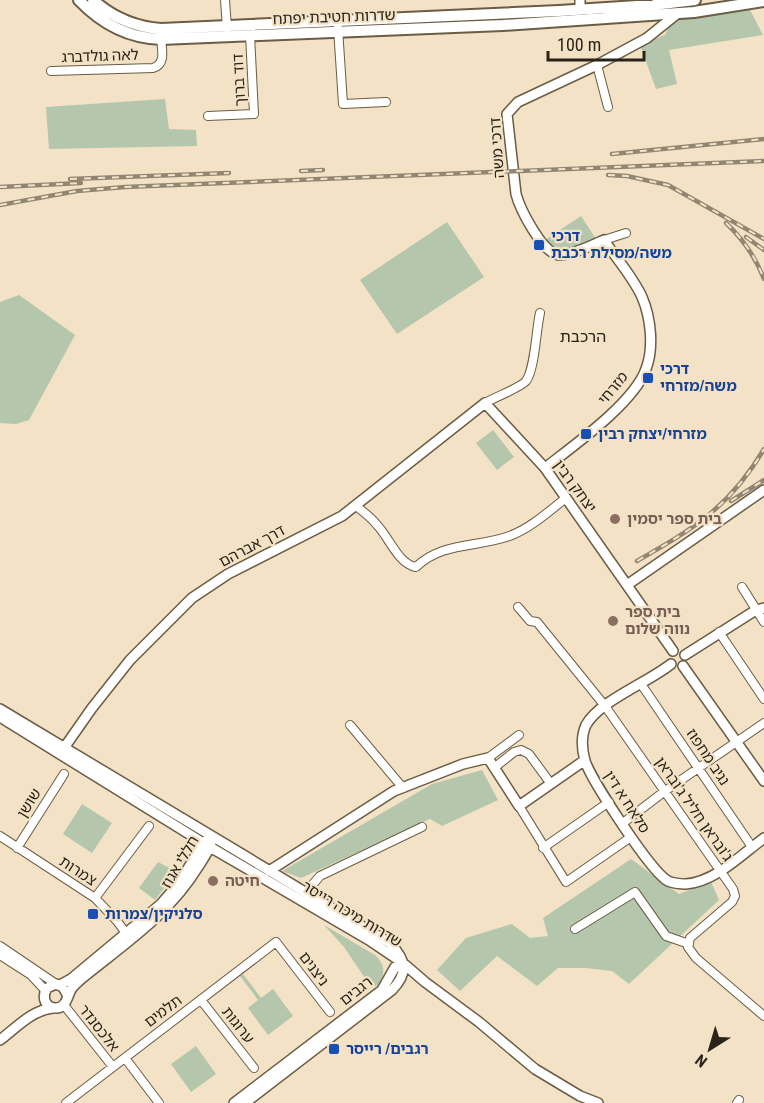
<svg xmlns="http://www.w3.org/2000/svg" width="764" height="1103" viewBox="0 0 764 1103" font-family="'Roboto Condensed','Noto Sans Hebrew',sans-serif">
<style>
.green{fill:#b4c7ac}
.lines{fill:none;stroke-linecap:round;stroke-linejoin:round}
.minor-casing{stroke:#6b5c43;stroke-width:10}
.tertiary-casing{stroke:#6b5c43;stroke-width:12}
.secondary-casing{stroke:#6b5c43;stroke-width:14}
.minor{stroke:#fff;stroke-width:8}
.tertiary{stroke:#fff;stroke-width:9}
.secondary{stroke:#fff;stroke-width:10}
.rail-casing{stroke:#928673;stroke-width:4.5}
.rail{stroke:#f3e2c6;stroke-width:2;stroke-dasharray:7;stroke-linecap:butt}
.transit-dot{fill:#1a4fb4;stroke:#f3e2c6;stroke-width:2}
.education-dot{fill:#8d6e63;stroke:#f3e2c6;stroke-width:2}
.labels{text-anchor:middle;stroke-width:4.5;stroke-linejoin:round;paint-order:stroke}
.street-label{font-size:15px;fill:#292319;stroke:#f3e2c6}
.transit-label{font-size:15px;font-weight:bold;fill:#164399;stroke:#f3e2c6;text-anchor:start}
.education-label{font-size:15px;font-weight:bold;fill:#785e54;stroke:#f3e2c6;text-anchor:start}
.neighbourhood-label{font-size:16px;fill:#292319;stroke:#f3e2c6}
</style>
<rect width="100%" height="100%" fill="#f3e2c6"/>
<path class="green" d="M748,6L763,35L669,50L677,84L656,89L640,45L665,35L670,24L676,17Z
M165,99L169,129L196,130L197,146L49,149L46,107Z
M581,216L598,242L564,254L542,242Z
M447,222L484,277L397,334L360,280Z
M19,295L75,335L29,420L16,424L0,423V302Z
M493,430L514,457L497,470L476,443Z
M482,770L498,800L442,826L430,819L301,878L282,871L432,784Z
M82,804L112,823L92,853L63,834Z
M631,859L679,894L711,882L719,900L629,984L612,971L586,968H558L537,986L497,956L460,991L437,970L466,938L512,924L530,938L548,936L543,918Z
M158,862L177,872L155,900L139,888Z
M324,925L375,955C385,965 386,973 378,985L371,987L344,947Z
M243,974L261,998L273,989L293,1016L268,1035L248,1008L258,1000L240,976Z
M196,1046L216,1074L191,1092L171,1064Z"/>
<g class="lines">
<g class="minor-casing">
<path id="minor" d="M225,0L227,28
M338,28L343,104L386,102
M597,65L608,107
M51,71L153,68C166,64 162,50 161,39
M208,116L254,114L250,35
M604,240L626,233
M485,403C495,397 520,388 526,381C535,369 536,330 540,313
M355,505C362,511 371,517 377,525C389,537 398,564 416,567C442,541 480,548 512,535C532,527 549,511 566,498
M742,587L764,622
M518,607L530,621L537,622L605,706L733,889L735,896L732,902L690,938L688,947L696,958L764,1016
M719,632L764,699
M641,684L752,847
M350,725L403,788
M488,758L519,735
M494,768L514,752L521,750L529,754L551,784
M519,806L566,882L631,837
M623,823L665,791L764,723
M0,836L95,898L117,921L128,936
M17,848L64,774
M543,848L609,802
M306,892L320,876L422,827
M95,898L149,826
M575,929L635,892L666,936L689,944
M0,946L56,984
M0,955L31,975L45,990
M201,1000L254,1068
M64,1005L113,1067
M125,1058L159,1103
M66,1103L276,942L330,1012
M737,1103L739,1100"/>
</g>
<g class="tertiary-casing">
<path id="tertiary" d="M580,0V9
M545,468C573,446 634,403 646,369C654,348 651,318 642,297C633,277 616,258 604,240C593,245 570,256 559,255C542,253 520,209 516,194L507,114L518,102L597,65L647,38L678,13
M627,585L764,490
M685,655L756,610L764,608
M671,664C649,682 599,701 586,725C581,736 582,750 585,761C592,781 651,872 668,881C673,883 681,884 686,884C715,882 741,855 764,838
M683,666L764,781
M0,709L390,943C406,960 409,972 392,990L245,1103
M0,717L210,847L369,940L403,963L425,982L479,1022L535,1069L580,1096L598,1103
M64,748L92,708L130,660L192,598L228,574L342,516L485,403L545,468L673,651
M269,871L394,791L463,764L488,758L519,806L585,760
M60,985L71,979L161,904L180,882L203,843L207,840
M68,996L63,987L56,984L47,988C42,996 44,1008 56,1008C67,1008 67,995 72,988C76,983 81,979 86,975C127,942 170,913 198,867C203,859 209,851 211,843
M0,1040C16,1028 32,1010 53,1008
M234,1103L382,990L395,967L403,963"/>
</g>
<g class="secondary-casing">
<path id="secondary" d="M79,0C101,23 128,38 161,39L503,25L694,12L764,1
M93,0C113,18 134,27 161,29L559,11L653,5L695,0"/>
</g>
<use href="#minor" class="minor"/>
<use href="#tertiary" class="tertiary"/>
<use href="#secondary" class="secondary"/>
<g class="rail-casing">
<path id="rail" d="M612,154L764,139
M301,171L323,170
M608,175L627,176L668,185L764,239
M70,179L229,173
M0,187L81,183
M0,205L77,191L125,187L764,161
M726,223C743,239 755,256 764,279
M746,237L764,250
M731,501L764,480
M637,561C693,529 730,507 764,449"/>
</g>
<use href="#rail" class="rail"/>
</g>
<g class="transit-dot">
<rect x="533" y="239" width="12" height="12" rx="3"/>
<rect x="642" y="372" width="12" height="12" rx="3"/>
<rect x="580" y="428" width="12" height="12" rx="3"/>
<rect x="87" y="908" width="12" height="12" rx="3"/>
<rect x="328" y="1043" width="12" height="12" rx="3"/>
</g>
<g class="education-dot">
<circle cx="615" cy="519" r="6"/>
<circle cx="613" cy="621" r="6"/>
<circle cx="213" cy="881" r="6"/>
</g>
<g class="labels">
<g class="street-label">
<text transform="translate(334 17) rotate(-2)" y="5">שדרות חטיבת יפתח</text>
<text transform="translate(100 56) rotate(-2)" y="5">לאה גולדברג</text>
<text transform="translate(239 80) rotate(-93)" y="5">דוד ברוך</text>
<text transform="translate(497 148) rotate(-94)" y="5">דרכי משה</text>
<text transform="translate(613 388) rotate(-50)" y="5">מזרחי</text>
<text transform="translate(575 486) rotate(54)" y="5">יצחק רבין</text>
<text transform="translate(252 546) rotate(-28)" y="5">דרך אברהם</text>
<text transform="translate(708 757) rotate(56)" y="5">נגיב מחפוז</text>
<text transform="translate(627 802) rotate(57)" y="5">סלאח א דין</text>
<text transform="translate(29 803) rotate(-58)" y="5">שושן</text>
<text transform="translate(694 809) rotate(55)" y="5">ג'ובראן חליל ג'ובראן</text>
<text transform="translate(180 862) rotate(-59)" y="5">חללי אגוז</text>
<text transform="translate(78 871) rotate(33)" y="5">צמרות</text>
<text transform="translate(352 914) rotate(31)" y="5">שדרות מיכה רייסר</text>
<text transform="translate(314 969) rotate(53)" y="5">ניצנים</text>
<text transform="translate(356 991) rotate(-38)" y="5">רגבים</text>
<text transform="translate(163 1011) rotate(-37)" y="5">תלמים</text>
<text transform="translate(238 1025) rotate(52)" y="5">ערוגות</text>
<text transform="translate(99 1028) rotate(52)" y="5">אלכסנדר</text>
</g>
<g class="transit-label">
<text x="551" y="241">דרכי<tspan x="551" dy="17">משה/מסילת רכבת</tspan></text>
<text x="660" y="374">דרכי<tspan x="660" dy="17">משה/מזרחי</tspan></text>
<text x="598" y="439">מזרחי/יצחק רבין</text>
<text x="105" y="919">סלניקין/צמרות</text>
<text x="346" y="1054">רגבים/ רייסר</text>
</g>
<g class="education-label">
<text x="627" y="524">בית ספר יסמין</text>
<text x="625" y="617">בית ספר<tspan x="625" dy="17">נווה שלום</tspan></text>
<text x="225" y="886">חיטה</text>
</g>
<g class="neighbourhood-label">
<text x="583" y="342">הרכבת</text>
</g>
</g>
<g transform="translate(710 1049) rotate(217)" stroke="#f3e2c6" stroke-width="4.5" paint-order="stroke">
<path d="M0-4.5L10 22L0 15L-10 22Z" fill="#292319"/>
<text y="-9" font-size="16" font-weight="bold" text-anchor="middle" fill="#292319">N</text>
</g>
<path d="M548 51v9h96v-9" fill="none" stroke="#292319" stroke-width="3"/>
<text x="557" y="51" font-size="18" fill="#292319" stroke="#f3e2c6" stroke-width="4.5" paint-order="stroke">100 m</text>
</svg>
